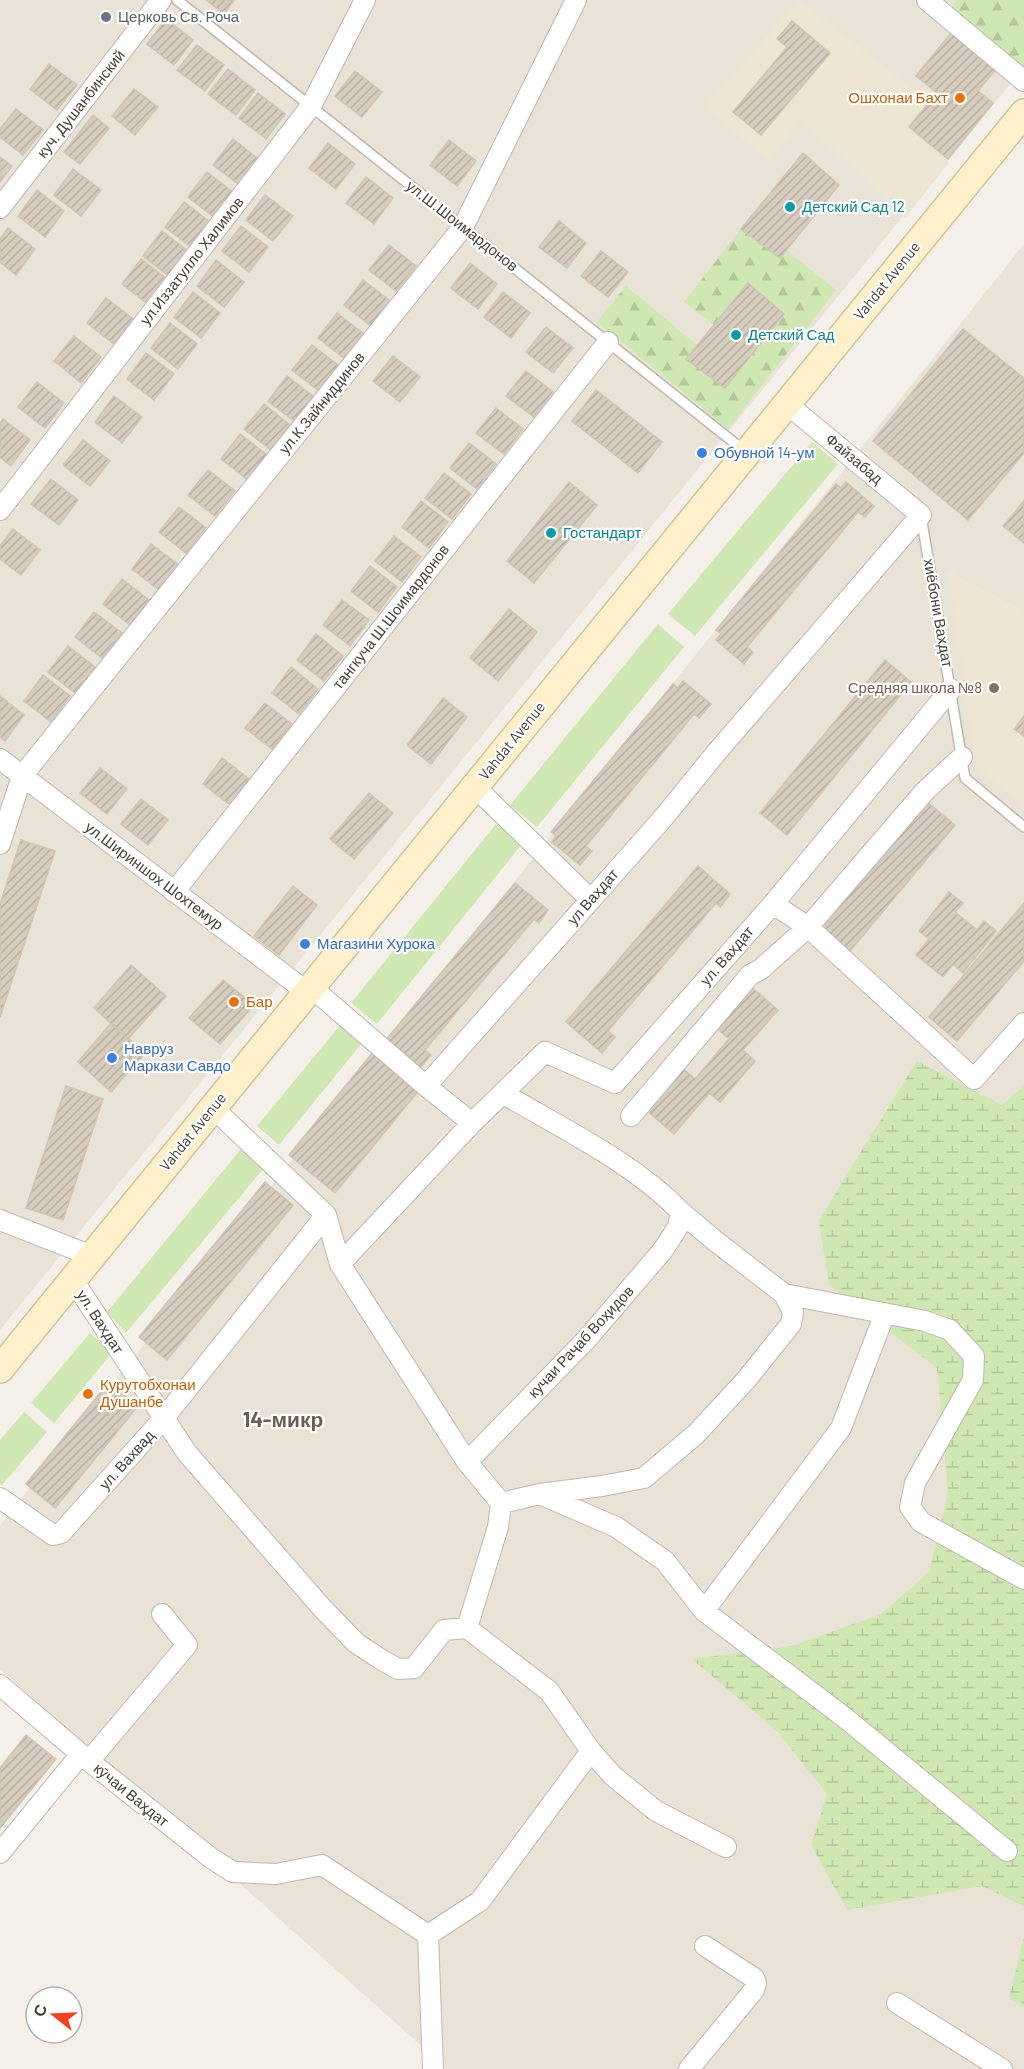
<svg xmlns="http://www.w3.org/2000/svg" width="1024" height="2069" viewBox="0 0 1024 2069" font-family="Barlow,sans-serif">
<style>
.residential{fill:#e8e2d7}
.education{fill:#ece5d3}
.grass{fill:#cfe7b3}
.forest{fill:url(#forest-firs)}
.wetland{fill:url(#wetland-marsh)}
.building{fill:url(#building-hatch);stroke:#d0c4b2;stroke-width:1.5}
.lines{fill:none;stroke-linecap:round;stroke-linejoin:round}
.lane-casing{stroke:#bfb8ab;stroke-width:12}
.street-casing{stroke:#bfb8ab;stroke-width:22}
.secondary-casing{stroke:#d2c399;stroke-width:30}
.lane{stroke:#fff;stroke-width:9}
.street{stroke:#fff;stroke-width:20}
.secondary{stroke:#fdf0ca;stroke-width:27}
.worship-dot{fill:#6b7280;stroke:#fff;stroke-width:2}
.food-dot{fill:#e8710a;stroke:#fff;stroke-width:2}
.culture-dot{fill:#0f9aa8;stroke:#fff;stroke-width:2}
.shop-dot{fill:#3f7fe0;stroke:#fff;stroke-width:2}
.education-dot{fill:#8d6e63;stroke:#fff;stroke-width:2}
.labels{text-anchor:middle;stroke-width:4.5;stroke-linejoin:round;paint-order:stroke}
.worship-label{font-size:15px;fill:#5b616d;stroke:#fff;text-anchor:start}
.food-label{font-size:15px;fill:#c56008;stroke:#fff;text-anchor:start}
.street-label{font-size:15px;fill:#474137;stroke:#fff}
.culture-label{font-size:15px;fill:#0d838f;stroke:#fff;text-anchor:start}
.shop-label{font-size:15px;fill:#366cbe;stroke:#fff;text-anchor:start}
.education-label{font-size:15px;fill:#785e54;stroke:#fff;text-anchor:end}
.district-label{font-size:21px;font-weight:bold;fill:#6a5f4f;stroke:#fff}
</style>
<defs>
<pattern id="forest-firs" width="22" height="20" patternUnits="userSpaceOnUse" patternTransform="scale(1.5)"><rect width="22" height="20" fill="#cfe7b3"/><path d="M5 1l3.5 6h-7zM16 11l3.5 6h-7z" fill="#b3c79b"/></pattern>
<pattern id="wetland-marsh" width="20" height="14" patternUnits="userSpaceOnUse" patternTransform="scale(1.5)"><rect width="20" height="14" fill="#cfe7b3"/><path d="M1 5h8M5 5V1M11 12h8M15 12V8" fill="none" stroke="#b3c79b"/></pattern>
<pattern id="building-hatch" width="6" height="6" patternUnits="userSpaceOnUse" patternTransform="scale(1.5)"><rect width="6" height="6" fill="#d5ccbe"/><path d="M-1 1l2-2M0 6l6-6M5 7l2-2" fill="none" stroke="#b8b0a4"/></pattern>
</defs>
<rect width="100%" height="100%" fill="#f4f0e9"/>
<path class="residential" d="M0,0H1024V67L0,1330Z
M1024,244V2069H447L0,1669V1525Z"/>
<path class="education" d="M800,1L927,100L905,126L949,163L905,218L801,119L769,161L704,106Z
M949,571L1024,611V807L975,765Z"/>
<path class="grass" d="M812,442L838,464L695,636L668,614Z
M658,624L684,647L537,827L510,805Z
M496,824L522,844L377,1024L351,1003Z
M342,1023L362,1043L279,1145L257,1126Z
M241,1149L263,1169L126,1333L107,1312Z
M90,1333L112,1353L54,1423L31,1403Z
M24,1412L47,1432L2,1485L0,1484V1440Z"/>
<path class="forest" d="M957,0H1024V71L950,8Z
M741,229L779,258L786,250L836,290L728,429L597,322L626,286L697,345L687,358L725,387L784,315L748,283L714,325L684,302Z"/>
<path class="wetland" d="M917,1061L1002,1105L1024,1086V1906L982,1886L847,1910L811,1845L827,1794L777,1731L692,1659L792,1646L881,1614L929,1572L948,1493L937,1368L829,1285L819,1220Z
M1024,1937V2006L1009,1998Z"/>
<path class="building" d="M206,0H234L224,14Z
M166,19L193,40L174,65L147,44Z
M792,21L830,53L761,135L733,112L787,47L777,39Z
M955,28L1000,64L978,91L993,103L948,159L909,127L937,93L916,76Z
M197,45L224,65L205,91L177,70Z
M49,64L77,85L57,110L30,89Z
M228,69L255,90L236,115L208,94Z
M355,71L382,92L362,117L335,96Z
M134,89L158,107L135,135L112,116Z
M258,93L285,114L266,139L239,118Z
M16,109L43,130L23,155L0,137V129Z
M93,115L109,128L80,164L64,152Z
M233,139L260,160L241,186L213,165Z
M449,140L476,161L457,186L430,165Z
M328,143L355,164L336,189L309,168Z
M803,153L839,185L780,258L741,229Z
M0,157L12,166L0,182Z
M73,169L101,190L81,216L54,195Z
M207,172L234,193L215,218L188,197Z
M366,177L393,198L374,224L346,203Z
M37,190L64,211L45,237L18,216Z
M265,195L293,216L273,241L246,220Z
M184,202L211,223L192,248L165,227Z
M559,221L586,243L567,268L539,247Z
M241,226L268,247L249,272L222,251Z
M8,228L35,249L16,275L0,262V239Z
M162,231L189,252L170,277L143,256Z
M389,245L416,266L396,291L369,270Z
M601,251L628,272L608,297L581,276Z
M141,259L168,280L149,305L122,284Z
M216,260L244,282L224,307L197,286Z
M470,263L497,284L478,309L451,288Z
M363,280L390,301L371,326L344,305Z
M748,283L784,314L725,388L686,359Z
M193,292L220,313L201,338L174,317Z
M503,292L530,313L511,338L484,317Z
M106,298L133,319L114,344L87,323Z
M337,313L364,334L345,359L318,338Z
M170,323L197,344L178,369L151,348Z
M546,327L573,348L553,373L526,352Z
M963,329L1024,378V453L968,520L873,441Z
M74,336L101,357L81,383L54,361Z
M312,345L339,366L319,391L292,370Z
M146,353L174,374L154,400L127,379Z
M393,356L420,377L400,402L373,381Z
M526,371L553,392L534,417L506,396Z
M287,376L314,397L295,422L268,401Z
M37,382L64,403L45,428L18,407Z
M596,390L662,442L638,473L572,421Z
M114,396L142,417L122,443L95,422Z
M264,404L290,425L271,450L244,429Z
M496,408L523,429L504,454L476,433Z
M3,419L30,440L11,466L0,457V423Z
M240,434L267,455L248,480L221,459Z
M83,440L110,461L90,486L63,465Z
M469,443L496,464L477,489L450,468Z
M208,470L235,491L215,516L188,495Z
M444,473L471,494L452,519L425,498Z
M51,479L78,500L59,525L31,504Z
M569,482L597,505L534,583L507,561Z
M846,482L874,506L865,517L858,512L747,647L753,652L744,664L716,640L721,634L716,630L836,484L841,488Z
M421,501L448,522L429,548L402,527Z
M1024,501V543L1003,526Z
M179,507L206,528L186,553L159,532Z
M13,529L40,550L21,575L0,559V546Z
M394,536L421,557L402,582L375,561Z
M151,544L179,565L159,590L132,569Z
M370,566L397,587L378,612L351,591Z
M122,579L149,600L130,625L103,604Z
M342,600L369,620L350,646L323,625Z
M509,609L537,632L498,681L470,658Z
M94,612L122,633L102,658L75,637Z
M316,634L343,656L324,681L297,660Z
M68,646L95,667L75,693L48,672Z
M885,660L911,682L787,835L760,813Z
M291,667L318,689L299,714L272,693Z
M43,675L70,696L51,722L24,701Z
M683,681L711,704L699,718L694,714L586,846L592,851L580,865L552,842L556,836L551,832L673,684L678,688Z
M0,696L24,715L5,741L0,737Z
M443,698L467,717L431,764L407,745Z
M265,703L292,724L272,749L245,728Z
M1024,716V736L1014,729Z
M222,758L249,779L230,805L203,784Z
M100,768L127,789L107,814L80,793Z
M369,793L393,813L354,859L330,839Z
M141,799L168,820L148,845L121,824Z
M926,801L955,825L850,951L821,926Z
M21,840L55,851L0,1017V904Z
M698,866L730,894L720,907L716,903L608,1031L615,1037L602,1053L566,1022Z
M515,883L548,910L539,923L534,919L425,1050L431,1055L419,1069L385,1041Z
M293,886L317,905L279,955L254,936Z
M949,892L963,903L955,912L977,930L984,921L996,931L963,973L953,964L943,977L916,955L929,939L919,931Z
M1024,903V961L957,1041L929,1017Z
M131,965L166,996L128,1039L94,1008Z
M223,980L254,1005L220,1044L189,1018Z
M749,985L778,1010L743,1050L755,1061L720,1102L709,1093L674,1134L645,1109L681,1067L695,1079L729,1039L714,1026Z
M111,1023L145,1053L111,1092L78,1062Z
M373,1052L419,1090L335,1193L289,1155Z
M66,1086L103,1099L63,1220L26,1208Z
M265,1182L293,1205L167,1360L139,1337Z
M109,1382L138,1406L55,1508L26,1484Z
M26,1735L56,1759L0,1828V1768Z"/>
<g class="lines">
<g class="lane-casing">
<path id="lane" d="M177,0L746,452
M921,516L965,778L1024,827"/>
</g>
<g class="street-casing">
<path id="street" d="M927,0L1024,81
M0,208L161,0
M0,510L311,106L365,0
M0,759L307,992
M475,787L591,900
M0,844L22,776L463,227L576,0
M174,892L608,342
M773,904L808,927L974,1079L1024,1023
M311,987L426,1086
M213,1108L326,1215L340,1264L467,1462L501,1503L498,1527L467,1628
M631,1116L750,975L761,969L808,927L925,791L962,757
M472,1123L545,1052L615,1083L773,904L951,689
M0,1220L92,1256
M340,1264L472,1123L426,1086L664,817L716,753L921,515L787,404
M73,1280L187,1453L323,1609L356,1643L382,1660L398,1669L414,1668L444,1630L467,1628L549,1691L591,1751L613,1776L656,1811L726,1847
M784,1294L925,1321L950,1330L974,1356L973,1380L915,1483L910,1507L921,1522L1024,1579
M467,1462L586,1340L663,1250L678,1227L681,1212C634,1163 563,1129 504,1094
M540,1494L616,1527L665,1561L704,1611L844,1717L1007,1851
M0,1498L53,1535L61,1533L164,1418L326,1215
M501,1503L540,1494L602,1486L644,1478L696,1434L746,1380L791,1324L793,1312L784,1294L714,1240L681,1212
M704,1611L841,1428L885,1313
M0,1685L89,1761L211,1858L233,1872L276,1874L322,1865L428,1935L433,2069
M89,1761L187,1645L162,1614
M0,1853L81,1754
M428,1935L480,1901L591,1751
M897,2003L1002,2069
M689,2069L754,1990L756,1983L754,1978L705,1946"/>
</g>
<g class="secondary-casing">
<path id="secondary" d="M0,1369L1024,113"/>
</g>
<use href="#lane" class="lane"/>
<use href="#street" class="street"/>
<use href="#secondary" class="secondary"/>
</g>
<circle class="worship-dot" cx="106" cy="17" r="6"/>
<g class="food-dot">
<circle cx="960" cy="98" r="6"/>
<circle cx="234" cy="1002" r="6"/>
<circle cx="88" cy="1394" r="6"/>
</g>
<g class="culture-dot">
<circle cx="790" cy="207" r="6"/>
<circle cx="736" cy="335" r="6"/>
<circle cx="551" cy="533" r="6"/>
</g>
<g class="shop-dot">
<circle cx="702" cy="453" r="6"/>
<circle cx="305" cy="944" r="6"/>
<circle cx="112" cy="1058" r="6"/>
</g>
<circle class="education-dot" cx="994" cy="688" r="6"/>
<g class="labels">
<g class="worship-label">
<text x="118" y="22">Церковь Св. Роча</text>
</g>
<g class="food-label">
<text x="948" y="103" text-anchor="end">Ошхонаи Бахт</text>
<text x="246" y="1007">Бар</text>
<text x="100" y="1390">Курутобхонаи<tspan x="100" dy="17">Душанбе</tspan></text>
</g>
<g class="street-label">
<text transform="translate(81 104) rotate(-52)" y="5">куч. Душанбинский</text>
<text transform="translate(462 226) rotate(38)" y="5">ул.Ш.Шоимардонов</text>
<text transform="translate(192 261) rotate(-52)" y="5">ул.Иззатулло Халимов</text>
<text transform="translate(887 281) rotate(-51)" y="5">Vahdat Avenue</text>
<text transform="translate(322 403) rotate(-51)" y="5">ул.К.Зайниддинов</text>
<text transform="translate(854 459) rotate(40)" y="5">Файзабад</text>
<text transform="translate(938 613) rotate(80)" y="5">хиёбони Вахдат</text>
<text transform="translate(391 617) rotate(-52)" y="5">тангкуча Ш.Шоимардонов</text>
<text transform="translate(512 741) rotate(-51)" y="5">Vahdat Avenue</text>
<text transform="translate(154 876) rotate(37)" y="5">ул.Шириншох Шохтемур</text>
<text transform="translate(593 897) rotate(-49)" y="5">ул Ваҳдат</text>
<text transform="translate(727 956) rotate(-49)" y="5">ул. Вахдат</text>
<text transform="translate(193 1132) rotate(-51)" y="5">Vahdat Avenue</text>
<text transform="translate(100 1322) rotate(57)" y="5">ул. Вахдат</text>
<text transform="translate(581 1342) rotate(-47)" y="5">кучаи Раҷаб Воҳидов</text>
<text transform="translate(127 1460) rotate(-48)" y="5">ул. Вахвад</text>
<text transform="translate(131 1795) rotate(39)" y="5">кӯчаи Ваҳдат</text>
</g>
<g class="culture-label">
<text x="802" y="212">Детский Сад 12</text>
<text x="748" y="340">Детский Сад</text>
<text x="563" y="538">Гостандарт</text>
</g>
<g class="shop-label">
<text x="714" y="458">Обувной 14-ум</text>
<text x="317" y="949">Магазини Хурока</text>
<text x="124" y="1054">Навруз<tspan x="124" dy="17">Маркази Савдо</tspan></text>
</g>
<g class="education-label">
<text x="982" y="693">Средняя школа №8</text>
</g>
<g class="district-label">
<text x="283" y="1427">14-микр</text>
</g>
</g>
<g transform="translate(54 2015) rotate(288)"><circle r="28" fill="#ffffff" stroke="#b5b3af" stroke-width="1.5"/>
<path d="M0-4.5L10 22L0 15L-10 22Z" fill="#f34020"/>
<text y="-9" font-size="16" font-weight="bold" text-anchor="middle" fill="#474137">С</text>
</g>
</svg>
